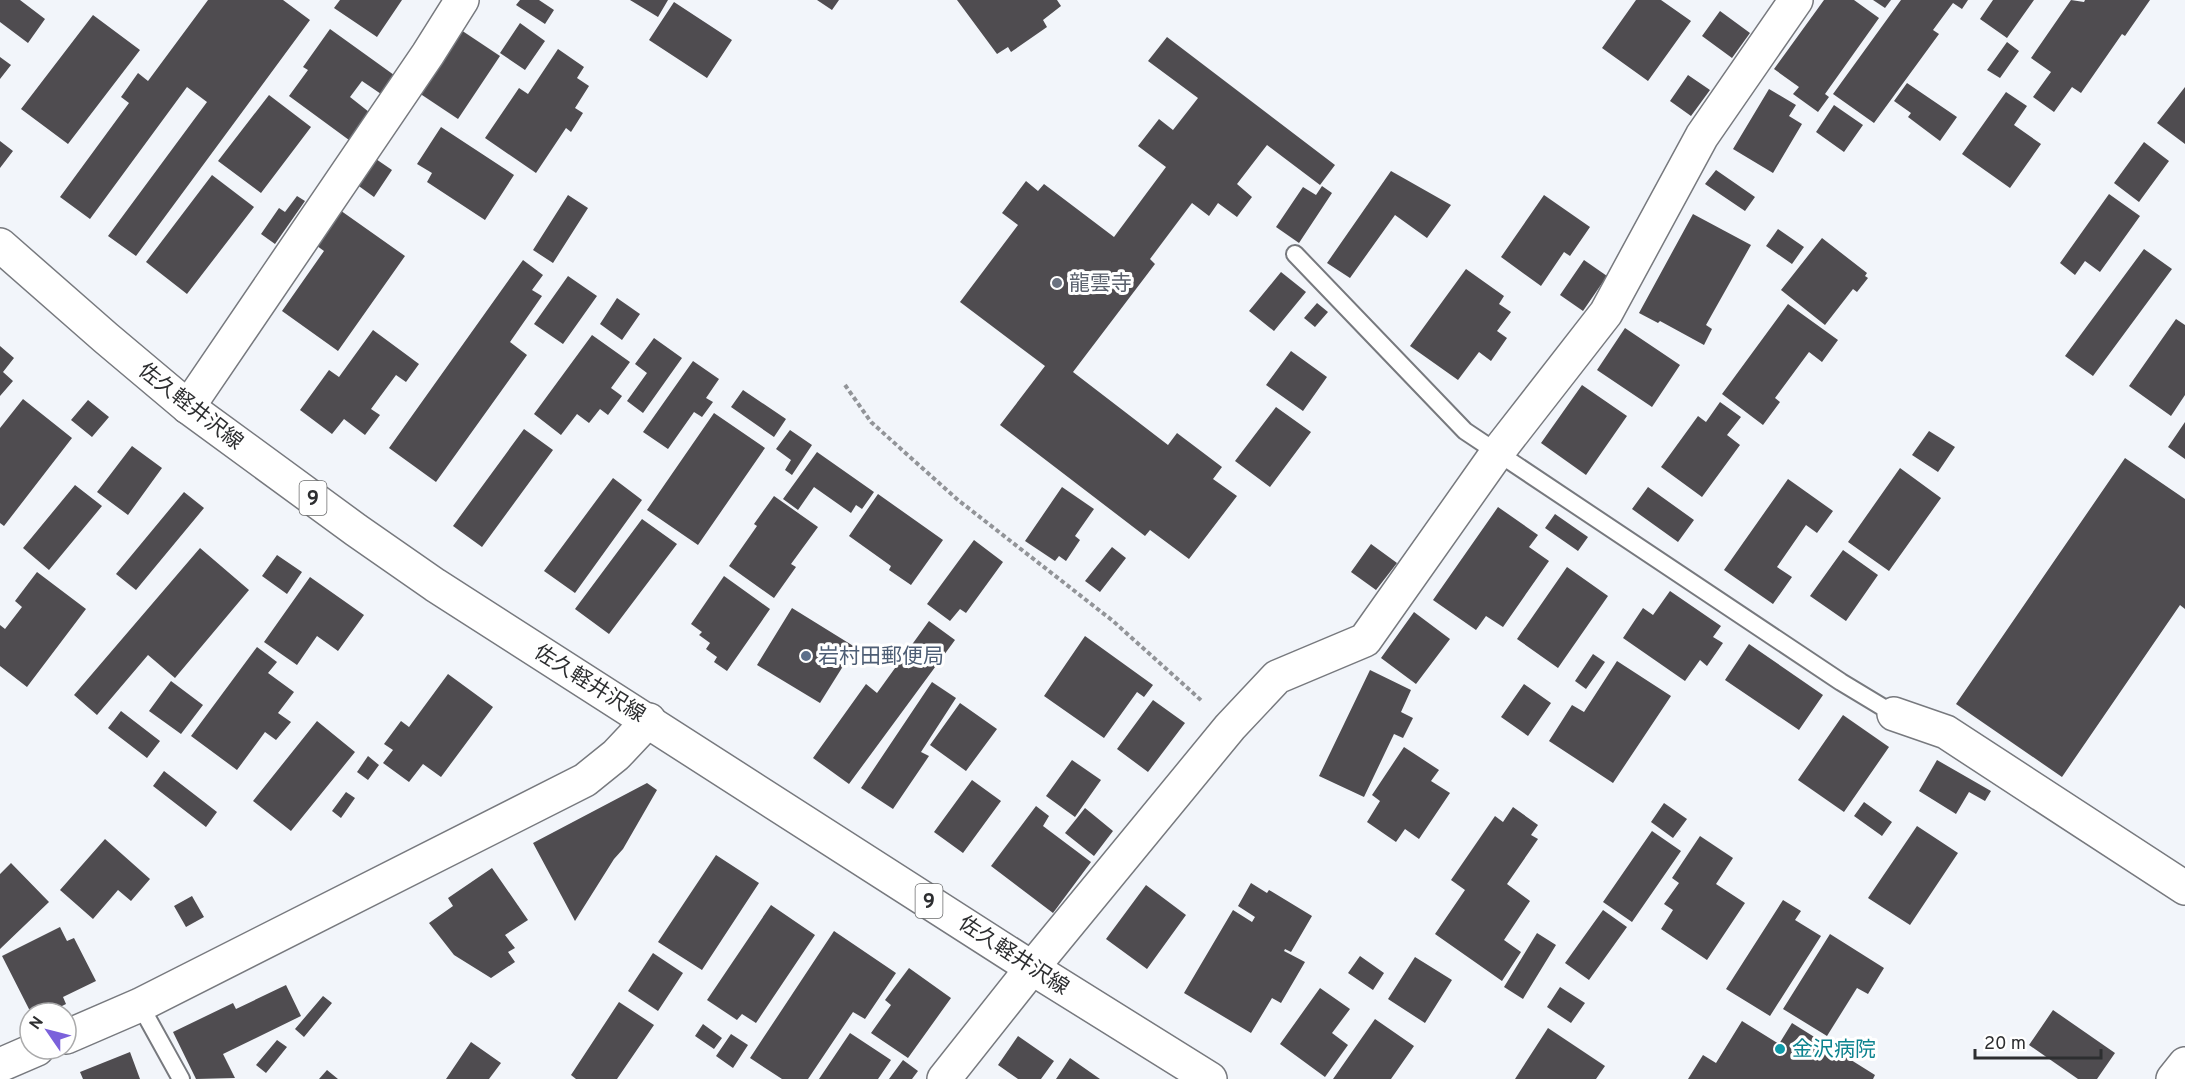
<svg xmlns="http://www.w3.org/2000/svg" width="2185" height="1079" viewBox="0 0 2185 1079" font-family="Overpass,'Noto Sans JP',sans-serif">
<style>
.building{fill:#4f4c50}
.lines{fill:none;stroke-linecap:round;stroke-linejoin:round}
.lane-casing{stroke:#77797e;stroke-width:20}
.street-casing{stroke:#77797e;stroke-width:36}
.secondary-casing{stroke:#77797e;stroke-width:36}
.primary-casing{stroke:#77797e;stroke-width:36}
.path{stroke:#929498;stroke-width:4;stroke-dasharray:4.5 3;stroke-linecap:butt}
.lane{stroke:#fff;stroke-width:16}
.street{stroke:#fff;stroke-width:33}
.secondary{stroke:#fff;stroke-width:33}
.primary{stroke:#fff;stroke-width:33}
.worship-dot{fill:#6b7280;stroke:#fff;stroke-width:2}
.service-dot{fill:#5c6f8a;stroke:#fff;stroke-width:2}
.culture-dot{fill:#0f9aa8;stroke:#fff;stroke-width:2}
.labels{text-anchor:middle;stroke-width:6;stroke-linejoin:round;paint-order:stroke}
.shield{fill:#fff;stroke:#6c6d6e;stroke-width:1.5}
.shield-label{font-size:20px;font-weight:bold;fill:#2d2e30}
.worship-label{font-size:21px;fill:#5b616d;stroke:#fff;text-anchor:start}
.street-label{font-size:21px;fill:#2d2e30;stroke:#fff}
.service-label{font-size:21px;fill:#4e5e75;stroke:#fff;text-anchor:start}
.culture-label{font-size:21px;fill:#0d838f;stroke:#fff;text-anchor:start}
</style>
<rect width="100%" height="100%" fill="#f2f5fa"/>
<path class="building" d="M0,0H20L45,19L28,43L0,22Z
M208,0H283L310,20L136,256L108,236L207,102L187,87L90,219L60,197L129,103L121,97L138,73L148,81Z
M340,0H402L377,37L334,8Z
M520,0H539L554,10L545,24L516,5Z
M630,0H668L658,17Z
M817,0H839L832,10Z
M957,0H1057L1061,6L1043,20L1047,27L1011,52L1008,47L997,54Z
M1636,0H1661L1691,21L1648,81L1602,48Z
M1824,0H1854L1879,18L1825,94L1829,97L1818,112L1793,94L1799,87L1774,69Z
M1873,0H1891L1885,8Z
M1901,0H1968L1962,9L1953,3L1933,30L1939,34L1874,123L1833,94Z
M1993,0H2034L2007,38L1980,19Z
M2071,0L2084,2L2085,0H2150L2125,36L2122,34L2081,93L2072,87L2054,112L2033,97L2051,72L2031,58Z
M674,2L732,40L707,78L649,40Z
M1720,11L1750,33L1732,58L1702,36Z
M93,15L140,50L68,144L21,109Z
M520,23L545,41L525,70L500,53Z
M330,29L394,75L381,94L362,81L350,97L369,112L349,140L289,96L308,70L303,67Z
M461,30L500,56L458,119L419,93Z
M1167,37L1335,165L1320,185L1267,145L1237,184L1252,197L1237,217L1218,203L1209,216L1192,203L1150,259L1155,264L1073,372L1168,445L1177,433L1222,467L1213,479L1237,496L1189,559L1150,530L1145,536L1000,425L1045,366L960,302L1018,225L1002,213L1026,181L1038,191L1044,184L1114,237L1166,167L1138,146L1159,119L1173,130L1198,98L1148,61Z
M2007,42L2019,51L2000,78L1987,70Z
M558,49L584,67L577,78L589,86L575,108L583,113L571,132L566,128L536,173L485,138L519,88L528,94Z
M0,57L11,65L0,79Z
M1688,75L1710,90L1691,116L1670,101Z
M1907,83L1957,117L1940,141L1908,117L1911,113L1894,101Z
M2185,87V144L2157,123Z
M1769,89L1796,105L1789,116L1802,124L1773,173L1733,149Z
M2006,92L2027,106L2014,125L2041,144L2010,188L1962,154Z
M269,95L311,127L261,193L218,161Z
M1834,105L1863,125L1844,152L1816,132Z
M441,127L514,175L485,220L427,182L432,173L417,164Z
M0,141L13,151L0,168Z
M2144,142L2169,161L2139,202L2114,183Z
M373,157L392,170L374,197L356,184Z
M1716,170L1755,197L1745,211L1705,184Z
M1391,171L1451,205L1427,238L1395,215L1350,278L1327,263Z
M212,175L254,207L187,294L146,262Z
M1322,186L1332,193L1299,243L1276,227L1303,187L1316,195Z
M2109,194L2140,216L2100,272L2085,261L2075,275L2060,263Z
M568,195L588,208L553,263L533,250Z
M1544,195L1590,227L1570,256L1564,252L1541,286L1501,257Z
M297,196L305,201L275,244L261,234L279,208L285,212Z
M337,208L405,256L338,351L282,311L324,251L313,243Z
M1693,214L1751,245L1706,325L1712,329L1704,345L1660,321L1658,323L1639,313Z
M1778,229L1804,247L1792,264L1766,246Z
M1822,238L1867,273L1865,276L1868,278L1857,292L1853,289L1825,325L1781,290Z
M2144,249L2172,269L2093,376L2065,356Z
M523,260L543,275L532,290L542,296L510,342L527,355L436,482L389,448Z
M1584,260L1607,276L1583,311L1560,295Z
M1466,269L1504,296L1499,304L1511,312L1497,331L1507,338L1491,361L1479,352L1458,380L1410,346Z
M1281,272L1306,292L1274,331L1249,311Z
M568,276L597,296L563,344L534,324Z
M617,298L640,314L622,340L600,324Z
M1317,303L1328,312L1315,327L1304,318Z
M1788,304L1838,340L1822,362L1809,352L1775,398L1780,402L1763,425L1722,394Z
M2176,319L2185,325V395L2171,416L2129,386Z
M1625,328L1680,365L1652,407L1597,370Z
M373,330L419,364L406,382L396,375L371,409L380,415L365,435L344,419L332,434L300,410L329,370L339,377Z
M592,335L630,362L611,388L622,396L608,415L600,409L589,423L577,414L561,435L534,414Z
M654,338L682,358L643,413L627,401L647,373L635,364Z
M0,346L14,358L3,372L13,381L0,396Z
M1291,351L1327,377L1303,411L1266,385Z
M693,361L719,379L706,398L713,402L702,417L694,412L668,449L643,432Z
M1582,385L1627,416L1586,475L1541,443Z
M743,390L786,419L774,437L731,407Z
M23,399L72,438L4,526L0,523V428Z
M88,400L109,417L92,437L71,420Z
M1720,402L1741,417L1727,435L1740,445L1702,497L1661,467L1698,416L1706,422Z
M1276,407L1311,432L1270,487L1235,461Z
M714,413L765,448L698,545L647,510Z
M2185,422V459L2168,447Z
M524,429L553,450L482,547L453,526Z
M790,430L812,445L792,475L785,470L791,460L776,449Z
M1929,431L1955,447L1938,472L1912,455Z
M132,446L162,468L128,515L97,492Z
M817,452L874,492L862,509L856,505L851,513L814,487L798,510L783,499Z
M2125,458L2185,499V609L2180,605L2062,777L1956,704Z
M1900,468L1941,498L1889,571L1848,542Z
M613,478L642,500L575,593L544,571Z
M1788,479L1833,511L1817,533L1806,525L1777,567L1792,577L1773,604L1724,570Z
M75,485L102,506L49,570L23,548Z
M1062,487L1094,509L1075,536L1080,540L1066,561L1059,556L1055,561L1025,541Z
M1648,487L1694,520L1678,542L1632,509Z
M184,492L204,508L136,590L116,574Z
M878,494L943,540L911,585L889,570L891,566L849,536Z
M774,496L818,527L791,564L796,567L774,598L729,566L757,526L754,524Z
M1498,507L1538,535L1529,547L1549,561L1503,627L1486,616L1476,630L1433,600Z
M1555,514L1588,537L1578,551L1545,528Z
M642,519L677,544L609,634L575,609Z
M974,540L1003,562L966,613L960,609L950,621L927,604Z
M1371,544L1397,563L1376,590L1351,572Z
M1112,547L1126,558L1100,592L1085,581Z
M200,548L249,590L175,678L148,655L97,715L74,695Z
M1843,550L1878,575L1846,621L1810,596Z
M277,555L302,572L287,594L262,576Z
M1567,567L1608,596L1558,668L1517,639Z
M37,572L86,609L27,687L0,666V625L5,629L22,607L15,601Z
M724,576L770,609L727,671L714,662L717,657L706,649L710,643L699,635L702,632L691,624Z
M310,577L364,615L338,651L317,636L297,665L264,642Z
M1670,591L1721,626L1713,637L1723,643L1707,666L1700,660L1685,681L1623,638L1643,608L1653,615Z
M792,608L855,647L820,703L757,665Z
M1414,612L1450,639L1416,684L1381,658Z
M929,621L955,640L849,784L813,758L866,684L877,693Z
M1085,636L1153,685L1144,697L1137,692L1104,738L1044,696Z
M1749,644L1823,695L1799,730L1725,680Z
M257,647L277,662L268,673L294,692L278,713L291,722L276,740L265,732L237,770L191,736Z
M1593,654L1605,662L1586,689L1575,681Z
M1617,661L1671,696L1613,783L1549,741L1572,705L1584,712Z
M1370,670L1411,690L1401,712L1413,718L1403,738L1394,734L1364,797L1319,776Z
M448,674L493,707L441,777L423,764L409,782L383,763L393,750L384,744L401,721L409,727Z
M171,681L203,705L181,734L149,711Z
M932,682L956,698L921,752L929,756L893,809L861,788Z
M1524,684L1551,703L1528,736L1501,717Z
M1153,700L1185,723L1148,772L1117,749Z
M960,703L997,729L966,771L930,745Z
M121,711L160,741L147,758L108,728Z
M1843,715L1889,747L1844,812L1798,780Z
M317,721L355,752L291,831L253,801Z
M1404,747L1439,770L1431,781L1450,793L1419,839L1405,829L1396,842L1367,822L1380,801L1372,795Z
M368,756L379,765L368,780L357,772Z
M1072,760L1101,780L1075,817L1046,796Z
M1937,760L1991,791L1985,801L1969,792L1956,814L1919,791Z
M164,771L217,812L206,827L153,786Z
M972,780L1001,801L963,853L934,832Z
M647,783L657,790L623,849L614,859L575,921L533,843Z
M346,792L355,798L341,818L332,811Z
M1864,802L1892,822L1882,836L1854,816Z
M1664,803L1687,819L1673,838L1651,822Z
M1036,806L1049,816L1043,826L1091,862L1053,913L991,866Z
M1513,807L1538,825L1531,835L1538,839L1507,884L1530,901L1504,940L1521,952L1502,981L1435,934L1465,890L1451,880L1495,816L1503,822Z
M1085,808L1113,831L1094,856L1065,833Z
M1917,826L1958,853L1910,925L1868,898Z
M1652,831L1681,851L1632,922L1603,902Z
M1700,836L1733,858L1716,884L1745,903L1707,960L1661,929L1673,910L1664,904L1679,883L1672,878Z
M105,839L150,879L131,901L118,890L93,919L60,890Z
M716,855L759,883L702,970L658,942Z
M11,863L49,902L0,949V874Z
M492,868L528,920L505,935L515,948L508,952L515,962L491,978L454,955L429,923L453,906L448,898Z
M1251,883L1267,893L1269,890L1312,916L1291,952L1285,949L1284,951L1305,962L1281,1003L1272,998L1251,1033L1184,993L1233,910L1252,922L1255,917L1238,906Z
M1146,885L1186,915L1147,969L1106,939Z
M192,896L204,917L186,927L174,906Z
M1783,900L1801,911L1795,920L1821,936L1770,1016L1726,989Z
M771,905L815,935L756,1023L742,1014L737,1020L707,1000Z
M1603,910L1627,927L1589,980L1565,963Z
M60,927L67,941L74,938L96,981L63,997L66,1004L48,1013H31L2,956Z
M834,931L896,973L865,1019L853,1012L808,1079H782L750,1058Z
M1537,933L1556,945L1523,999L1504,987Z
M1830,934L1884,968L1868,994L1857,988L1827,1036L1783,1009Z
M653,953L683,973L658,1011L628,991Z
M1360,956L1384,973L1373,990L1348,973Z
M1415,957L1452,980L1425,1023L1388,999Z
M909,968L951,998L908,1058L871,1033L891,1005L885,1000Z
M286,985L301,1016L223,1054L235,1078L196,1079L173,1032L233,1003L236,1009Z
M1560,987L1585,1003L1571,1023L1547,1007Z
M1320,988L1350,1009L1332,1033L1348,1045L1325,1077L1280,1044Z
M323,996L332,1003L304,1037L295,1029Z
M619,1002L654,1025L617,1079H576L571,1075Z
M2053,1010L2115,1053L2097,1079H2078L2029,1045Z
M1375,1019L1414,1046L1391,1079H1333Z
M1742,1021L1779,1044L1792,1023L1875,1075L1873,1079H1688L1703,1055L1716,1063Z
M703,1024L722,1038L714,1049L695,1036Z
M1548,1028L1605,1066L1596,1079H1515Z
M850,1033L891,1060L878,1079H819Z
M731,1034L748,1045L733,1068L716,1056Z
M1018,1036L1054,1061L1041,1079H1018L998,1065Z
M277,1040L287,1047L266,1073L256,1065Z
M471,1042L501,1063L489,1079H446Z
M130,1052L140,1079H83L80,1072Z
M1070,1058L1100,1079H1056Z
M903,1060L918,1071L912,1079H889Z
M327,1070L338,1079H319Z"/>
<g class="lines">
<g class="lane-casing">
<path id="lane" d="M1295,254L1465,431L1841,682L1894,714
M140,1005L181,1079"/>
</g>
<g class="street-casing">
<path id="street" d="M188,407L428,54L462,0
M1894,714L1946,732L2185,888
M944,1079L1032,968L1230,727L1277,677L1365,640L1497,453L1606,313L1702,136L1796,0"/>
</g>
<g class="secondary-casing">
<path id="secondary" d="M66,1037L140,1005L585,780L616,755L649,720
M0,1065L37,1049
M2173,1079L2185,1064"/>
</g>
<g class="primary-casing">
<path id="primary" d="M0,245L106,338L188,407L356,530L435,585L1032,968L1210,1079"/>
</g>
<path class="path" d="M845,385L871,422L958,500L1113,621L1203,702"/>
<use href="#lane" class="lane"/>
<use href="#street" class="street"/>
<use href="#secondary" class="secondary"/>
<use href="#primary" class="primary"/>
</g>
<circle class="worship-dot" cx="1057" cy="283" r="6"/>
<circle class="service-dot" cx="806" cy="656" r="6"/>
<circle class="culture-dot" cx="1780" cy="1049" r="6"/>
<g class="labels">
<g class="shield">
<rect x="299.5" y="481" width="27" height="34" rx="4.5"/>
<rect x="915.5" y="884" width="27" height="34" rx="4.5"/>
</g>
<g class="shield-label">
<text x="313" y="505">9</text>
<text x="929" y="908">9</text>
</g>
<g class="worship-label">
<text x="1069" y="290">龍雲寺</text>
</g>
<g class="street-label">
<text transform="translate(191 406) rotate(38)" y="7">佐久軽井沢線</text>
<text transform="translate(590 683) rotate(32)" y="7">佐久軽井沢線</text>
<text transform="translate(1014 955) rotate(33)" y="7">佐久軽井沢線</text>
</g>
<g class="service-label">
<text x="818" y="663">岩村田郵便局</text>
</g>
<g class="culture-label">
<text x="1792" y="1056">金沢病院</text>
</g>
</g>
<g transform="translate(48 1031) rotate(305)"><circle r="28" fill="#ffffff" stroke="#ababac" stroke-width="1.5"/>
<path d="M0-4.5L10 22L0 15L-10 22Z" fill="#7b61db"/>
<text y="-9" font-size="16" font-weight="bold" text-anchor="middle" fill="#2d2e30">N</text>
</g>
<path d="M1975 1049v9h126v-9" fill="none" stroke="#2d2e30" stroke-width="3"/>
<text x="1984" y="1049" font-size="18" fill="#2d2e30" stroke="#ffffff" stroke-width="4.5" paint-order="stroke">20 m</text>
</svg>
